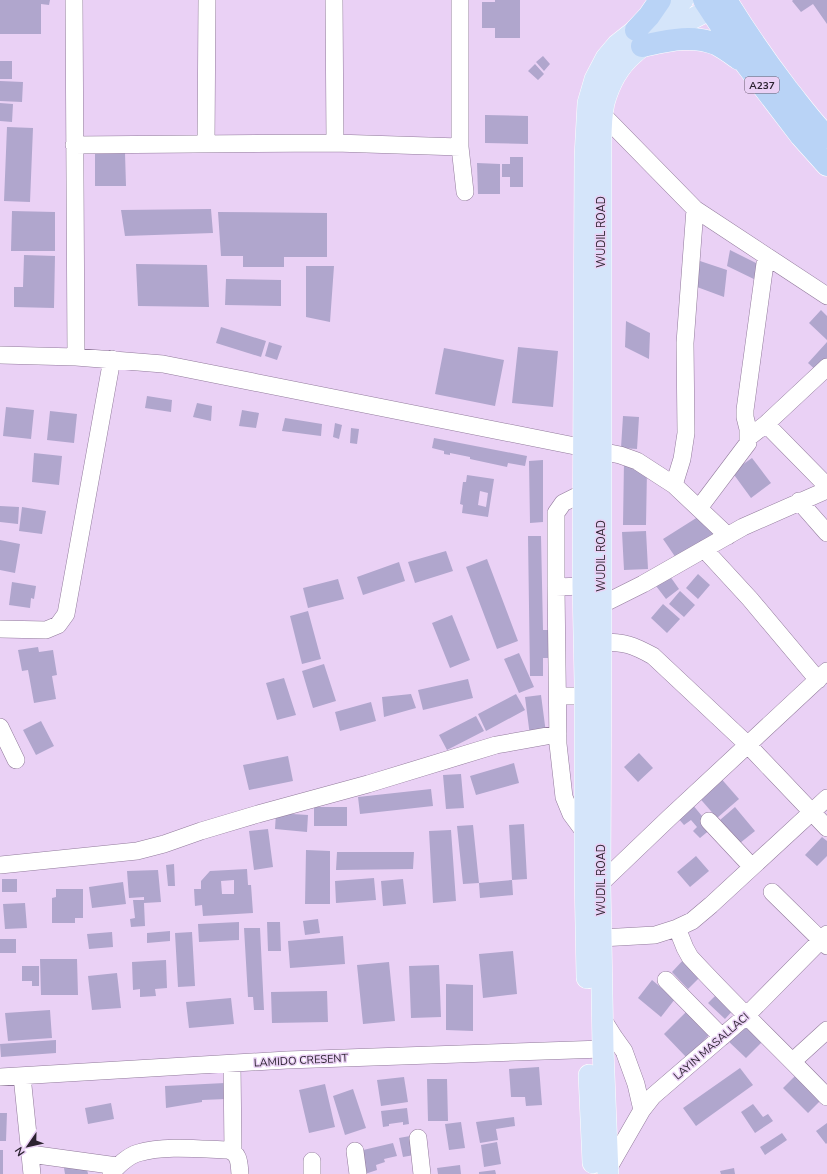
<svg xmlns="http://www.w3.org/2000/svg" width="827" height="1174" viewBox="0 0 827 1174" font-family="'Nunito Sans',sans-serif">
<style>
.building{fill:#b0a6cd;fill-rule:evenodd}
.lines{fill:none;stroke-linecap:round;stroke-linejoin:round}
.minor-casing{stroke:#917a9b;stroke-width:18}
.major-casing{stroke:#fff;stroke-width:22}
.highway-casing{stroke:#fff;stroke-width:23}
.minor{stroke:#fff;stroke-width:17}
.major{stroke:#d5e5fa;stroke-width:21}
.highway{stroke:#b9d3f6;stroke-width:22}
.labels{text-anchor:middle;stroke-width:3;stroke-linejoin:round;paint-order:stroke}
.shield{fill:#ead1f5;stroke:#65576b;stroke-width:1}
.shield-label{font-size:10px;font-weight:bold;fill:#2c2330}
.street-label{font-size:11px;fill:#2c2330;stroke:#ead1f5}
</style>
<rect width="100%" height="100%" fill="#ead1f5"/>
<path class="building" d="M0,0H50L49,5L41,4V34H0Z
M495,0H520V38H495V28H482V2H495Z
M793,0H827V24L813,4L801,12L792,1Z
M543,56L550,64L544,71L536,62Z
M0,61H12V79H0Z
M535,64L544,74L538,80L528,71Z
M0,81L23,82L22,102L0,101Z
M0,103L13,104L12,122L0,121Z
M485,115L528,116V144L485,143Z
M7,127L33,128L30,202L4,201Z
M125,153L126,186H95V154Z
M510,157H523V187H510V177H502V164H510Z
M477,163L500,164V194H478Z
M211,209L213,233L125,236L121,210Z
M12,211L55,212V251H11Z
M218,212L327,213V257H284V267H243V256H221Z
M730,250L764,267L760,282L727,266Z
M24,255L55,256L54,308L14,307V287H23Z
M700,261L727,270L724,297L697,287Z
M136,264L207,265L209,307L138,306Z
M306,266H334L330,322L306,317Z
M226,279L281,280V306L225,305Z
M821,310L827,316V340L809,323Z
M626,321L650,333L649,359L625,347Z
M221,327L266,341L261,357L216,343Z
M269,342L282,346L277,360L265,356Z
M827,342V365L819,373L808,363Z
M518,347L558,351L553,407L512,403Z
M444,348L504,360L495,406L435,394Z
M147,396L172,400L171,412L145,408Z
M197,403L212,406L211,421L193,417Z
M6,407L34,410L31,439L3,436Z
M242,410L259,413L256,428L239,426Z
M50,411L77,414L74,443L47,440Z
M623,416L639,417L637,449L621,448Z
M285,418L322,424L321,436L282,431Z
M335,423L342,425L339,439L333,437Z
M351,428L359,429L357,444L350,443Z
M434,438L527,456L525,466L508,463L507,467L470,459V457L450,453V455L444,454V451L432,448Z
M34,453L62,456L59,485L32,482Z
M752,458L771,483L751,498L732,472Z
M543,460V522L530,523L529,461Z
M624,461L647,470L646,525H623Z
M467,475L494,479L488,517L462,513L463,505L460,504L463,482H466ZM480,491L488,493L486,507L478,505Z
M0,506L19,507L18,524L0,522Z
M22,507L46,511L42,534L19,531Z
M701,515L714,534L676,558L663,539Z
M646,531L648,569L624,570L622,532Z
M528,536H541L543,630H550L551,658H543V676H530Z
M0,540L20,544L15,573L0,570Z
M446,551L453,571L415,583L408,562Z
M487,559L518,641L497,649L466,567Z
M399,562L405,581L363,595L357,577Z
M667,572L679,589L666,599L653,582Z
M698,574L710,585L698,599L686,588Z
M338,579L344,599L308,608L303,588Z
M12,582L36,586L34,599L31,598L30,608L9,605Z
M680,591L695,605L684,617L669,604Z
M663,604L680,619L667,633L651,618Z
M308,611L321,659L302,664L290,616Z
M452,615L470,660L450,668L432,623Z
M38,647L39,652L53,650L57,675L52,676L56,699L34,703L28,670L22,671L18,650Z
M519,653L534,687L519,693L504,659Z
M324,664L336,701L313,708L302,671Z
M284,678L296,715L277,720L266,683Z
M468,679L473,698L423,710L418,690Z
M411,694L416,708L384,717L382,697Z
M516,694L525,710L486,731L478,714Z
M541,695L546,733L530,736L525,697Z
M371,702L376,721L340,731L335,712Z
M476,716L484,731L447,750L439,735Z
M41,721L54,746L36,755L23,730Z
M639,753L653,768L638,782L624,767Z
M288,756L293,781L249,790L243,765Z
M514,763L519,783L476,795L470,776Z
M461,774L464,808L446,809L443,775Z
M718,775L739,799L717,818L696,794Z
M431,789L433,806L360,814L358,797Z
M692,804L712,828L700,838L693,831L697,827L691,820L684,825L677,817Z
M314,807H347V826H314Z
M735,807L755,831L740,843L720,820Z
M276,813L308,815L307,832L275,829Z
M524,824L527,879L512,880L513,895L480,898L479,883L512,880L509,825Z
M473,825L479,883L463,884L457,826Z
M268,829L273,867L254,870L249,831Z
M451,830L456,901L433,903L429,831Z
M822,837L827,841V856L817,866L805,855Z
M306,850L330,851V904H305Z
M337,852H414L413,869L336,870Z
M696,856L709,871L690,887L677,872Z
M174,864L175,886H168L166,865Z
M247,869L248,885H251L253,913L203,916L202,905L195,906L194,889H201V881L210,871ZM234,880V894H222L221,881Z
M158,870L161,902L144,903L145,926L131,927L130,919L135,918L133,900H144V897L129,898L127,871Z
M374,878L376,900L336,903L335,881Z
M2,879H17V892H2Z
M403,879L406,904L383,906L381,881Z
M123,882L126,904L92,908L89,887Z
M56,889H83V918H75V923H52V898L56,897Z
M25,903L27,928L5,929L3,904Z
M318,919L320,933L305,935L303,921Z
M239,922V940L199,942L198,924Z
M267,922H280L281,951H268Z
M244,928H260L264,1010H254L253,997H248Z
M170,931V941L147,943V933Z
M112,932L113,947L89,949L87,934Z
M192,932L195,986L178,987L175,933Z
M343,936L345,964L290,968L288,941Z
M0,939H16V953H0Z
M513,951L517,994L483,998L479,954Z
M685,958L702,975L688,989L672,972Z
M40,959H77L78,995H41Z
M166,960L167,988L155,989L156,996L140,997V989L133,990L132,962Z
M389,962L395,1021L363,1024L357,965Z
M439,965L441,1017L411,1018L409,966Z
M22,966H39V986H32V981H22Z
M117,973L121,1008L92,1010L88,976Z
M652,980L675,999L661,1017L638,998Z
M446,984L473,985V1031L446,1030Z
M327,991L328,1022L272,1023L271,992Z
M719,992L735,1008L725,1019L708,1003Z
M231,998L234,1024L189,1028L186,1002Z
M50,1010L52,1038L8,1041L5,1013Z
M686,1012L709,1035L687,1058L664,1034Z
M743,1024L762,1042L746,1058L727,1040Z
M56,1040V1053L1,1057L0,1044Z
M539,1067L542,1105L526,1106L525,1097H511L509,1069Z
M740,1068L753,1085L696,1126L683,1108Z
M798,1073L823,1098L808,1113L783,1088Z
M404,1077L408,1102L381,1106L377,1080Z
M427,1079H447L448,1121H428Z
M225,1083L226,1099L202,1100V1102L166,1108L165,1086Z
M325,1084L335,1127L309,1133L299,1090Z
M353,1089L366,1128L345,1135L333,1096Z
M111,1103L114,1119L88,1124L85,1108Z
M753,1104L763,1117L768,1114L773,1121L755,1133L741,1112Z
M407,1108L409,1124L403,1125V1122L389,1124V1126L383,1127L381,1111Z
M0,1113H7L6,1141H0Z
M514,1117L515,1126L496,1129L498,1140L480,1143L476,1122Z
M461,1122L465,1148L449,1150L445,1124Z
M827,1123V1143L826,1144L816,1131Z
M782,1133L787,1140L765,1155L760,1147Z
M410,1136L414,1155L403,1157L399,1138Z
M497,1142L501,1164L484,1167L481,1145Z
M393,1143L397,1156L384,1159L385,1162L376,1165L377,1170L365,1174L359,1151Z
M0,1150H3V1174H0Z
M86,1164L88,1174H65L64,1168Z
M460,1165L461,1174H438L437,1168Z
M734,1168L735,1174H721L720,1171Z
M495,1170L496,1174H479V1172Z"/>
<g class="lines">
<g class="minor-casing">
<path id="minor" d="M74,0L76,357
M460,0V147L465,192
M602,114L695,209L827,296
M335,143L460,147
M206,144L207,0
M74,145L335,143L334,0
M0,355L76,357L163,364L620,455L637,461L674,485L728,536
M766,424L827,367
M748,438L766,424L827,486
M674,485L682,459L686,433L685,343L695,209
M799,501L827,533
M699,508L748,443V429L745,417V410L766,256
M704,549L750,599L818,680
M583,586L556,587L558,744L564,797L571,814L585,833
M556,587V513L563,503L583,493
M601,605L643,584L743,527L827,490
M0,629L46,630L58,625L66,614L112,359
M601,642C625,642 633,645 653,656L748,745L827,828
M558,696H585
M0,727L16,760
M709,821L752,867
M0,865L137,851L164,844L201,831L258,814L368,784L496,745L558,734
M600,884L669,818L827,671
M772,892L827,946
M677,928L685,948L690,957C734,1005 782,1050 827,1097
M601,938L655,935L677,928L692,921L711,905L827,798
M666,980L722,1037
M602,1018L614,1037L624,1051L636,1084L642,1110
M793,1061L827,1030
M232,1064L233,1151
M22,1076L32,1174
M0,1077L287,1060L603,1049
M418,1138L422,1174
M355,1151L358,1174
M30,1154L117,1166
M312,1161V1174
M608,1169L642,1110L653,1096L746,1016L827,934
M111,1174C117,1166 128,1156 138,1153C164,1145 200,1149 228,1150C240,1153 239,1164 240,1174"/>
</g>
<g class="major-casing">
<path id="major" d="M587,978L585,875V683L583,586L585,156L588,103L595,79L606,58L617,45L636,30L683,0
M589,1075L593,1163
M608,1174L603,1049L600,884L601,642V158C601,140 600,121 604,103C609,85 619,66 633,54C640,47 649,42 658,37C680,24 703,14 725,1"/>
</g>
<g class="highway-casing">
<path id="highway" d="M704,0L746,64L801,136L827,165
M726,0C745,31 765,60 787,89C800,105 812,122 827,137
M636,30L649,16L660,0
M642,46C666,41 692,34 716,44C724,48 732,54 739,59"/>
</g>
<use href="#minor" class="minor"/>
<use href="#major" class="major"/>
<use href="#highway" class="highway"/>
</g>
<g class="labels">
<rect class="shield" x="745" y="77" width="34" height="16" rx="3"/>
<g class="shield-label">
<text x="762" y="89">A237</text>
</g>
<g class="street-label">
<text transform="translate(601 232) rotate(-90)" y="4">WUDIL ROAD</text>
<text transform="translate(601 556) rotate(-90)" y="4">WUDIL ROAD</text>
<text transform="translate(601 880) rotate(-90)" y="4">WUDIL ROAD</text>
<text transform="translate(711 1046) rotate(-41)" y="4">LAYIN MASALLACI</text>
<text transform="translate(301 1060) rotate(-3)" y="4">LAMIDO CRESENT</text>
</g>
</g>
<g transform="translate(28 1146) rotate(236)" stroke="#ead1f5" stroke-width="3" paint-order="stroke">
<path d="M0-3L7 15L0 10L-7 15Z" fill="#2c2330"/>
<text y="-6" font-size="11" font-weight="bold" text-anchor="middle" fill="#2c2330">N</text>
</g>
</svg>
